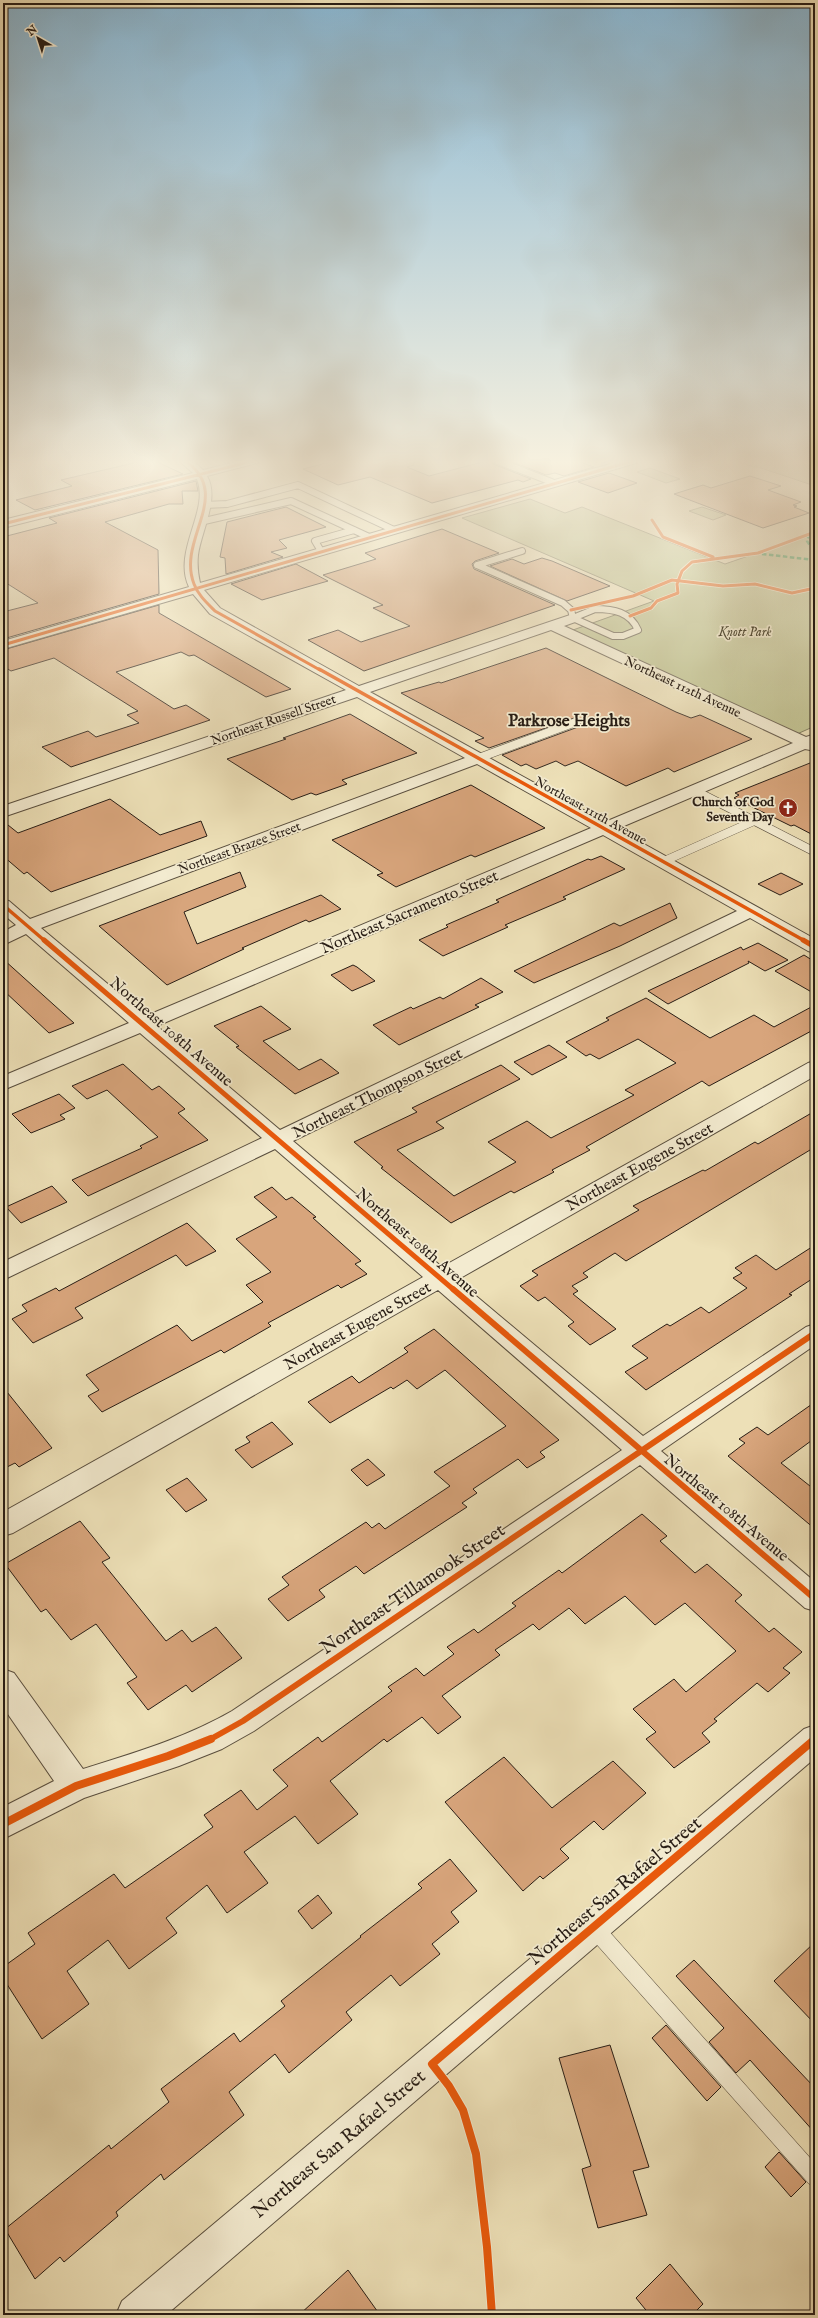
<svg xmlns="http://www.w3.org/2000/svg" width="818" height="2318" viewBox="0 0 818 2318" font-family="'IM FELL English',serif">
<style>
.green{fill:#bdc18b;stroke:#726f50}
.building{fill:#d8a57c;stroke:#281d15}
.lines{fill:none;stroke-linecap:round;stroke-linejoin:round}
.service-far2-casing{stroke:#594e3e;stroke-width:8}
.service-far1-casing{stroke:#594e3e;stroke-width:9}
.service-casing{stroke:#594e3e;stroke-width:19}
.minor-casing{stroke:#594e3e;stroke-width:2}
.service-far2{stroke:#f3ebd0;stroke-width:6}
.service-far1{stroke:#f3ebd0;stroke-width:8}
.service{stroke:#f3ebd0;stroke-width:18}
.minor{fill:#f3ebd0;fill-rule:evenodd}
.quiet{stroke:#00873e;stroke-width:2.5;stroke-dasharray:4.5 2.5;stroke-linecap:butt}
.cycleway-far4-casing{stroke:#f3ebd0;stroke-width:4.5}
.cycleway-far3-casing{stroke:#f3ebd0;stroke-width:5.5}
.cycleway-far2-casing{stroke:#f3ebd0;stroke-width:8}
.cycleway-far1-casing{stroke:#f3ebd0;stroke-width:8}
.cycleway-casing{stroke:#f3ebd0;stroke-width:10}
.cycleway-far4{stroke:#e8590c;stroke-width:3}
.cycleway-far3{stroke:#e8590c;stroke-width:3.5}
.cycleway-far2{stroke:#e8590c;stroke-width:5}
.cycleway-far1{stroke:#e8590c;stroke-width:6}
.cycleway{stroke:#e8590c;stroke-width:8}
.labels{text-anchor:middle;stroke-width:3.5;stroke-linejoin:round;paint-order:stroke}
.far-park-label{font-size:13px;font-style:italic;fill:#554e38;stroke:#f3ebd0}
.far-street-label{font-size:13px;fill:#281d15;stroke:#f3ebd0}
.far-poi-label{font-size:13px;font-weight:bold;fill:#281d15;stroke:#f3ebd0;text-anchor:end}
.street-label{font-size:16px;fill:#281d15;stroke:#f3ebd0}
.far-district-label{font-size:17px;font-weight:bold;fill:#281d15;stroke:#f3ebd0}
.near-street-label{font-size:19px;fill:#281d15;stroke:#f3ebd0}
</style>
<rect width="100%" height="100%" fill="#ede0b7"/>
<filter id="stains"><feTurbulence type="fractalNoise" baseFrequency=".005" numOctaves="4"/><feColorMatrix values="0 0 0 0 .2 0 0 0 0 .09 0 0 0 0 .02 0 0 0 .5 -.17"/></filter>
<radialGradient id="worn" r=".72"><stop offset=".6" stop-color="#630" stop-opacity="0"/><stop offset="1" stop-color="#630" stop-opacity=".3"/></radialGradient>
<path class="green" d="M730,459H815V486L758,467H754Z
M650,468L680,479L666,483L637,472Z
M530,499L565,513L582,507L725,564L815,533V726L797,734L573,630L654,601L462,518Z
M702,507L726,515L713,520L689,511Z"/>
<path class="building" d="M151,459L183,474L35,510L16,500L72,486L61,480Z
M329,459H413L414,465L407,467L429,476L490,460L493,464L531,479L523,482L518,480L432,503L370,477L338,485L303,469L334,461Z
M505,459H583V463L594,467L564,476L555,473L546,475Z
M609,473L637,483L608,493L578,482Z
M750,476L781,486L768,490L801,502L793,505L797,506L794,507L809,513L763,528L674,494L703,485L711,488Z
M196,481L198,491H182L183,504H169L105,522L158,550L159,594L3,639V612L38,603L3,581V537L57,523L49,518Z
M286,507L326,527L279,540L287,548L271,552L283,557L226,574L225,558L220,557L227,522Z
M442,529L499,553L475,561L472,564L474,569L555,605L364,671L308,640L338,630L361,642L410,626L373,608L383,605L323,575L376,559L365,553Z
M542,558L552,561L610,586L567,601L490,566L512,559L524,564Z
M296,564L328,581L262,600L231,584Z
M159,605V613L291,689L266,697L194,655L189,656L181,652L116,672L174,709L186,705L210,720L71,767L42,747L88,731L96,737L139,723L127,715L138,711L54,658L11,671L3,666V650Z
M546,648L676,712L691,718L700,715L752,739L674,772L668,768L626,786L578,761L565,766L556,761L536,769L526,764L521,766L502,755L578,727L581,723L577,717L489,748L475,741L484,738L401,693L439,682L441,683Z
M350,714L417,753L342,780L347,784L316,795L311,793L292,800L227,759L286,739L283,738Z
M815,761V836L794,825L791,826L734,798L739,795L735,793Z
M471,785L545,828L475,857L471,855L396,887L377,875L383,873L332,840Z
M110,799L160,835L201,821L207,836L51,892L27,872L24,874L3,856V821L18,833Z
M601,856L625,869L563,897L566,899L505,925L508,927L443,956L419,940L448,927L446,925L499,902L496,900L588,859L591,860Z
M240,872L246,887L184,912L197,944L321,895L341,909L309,922L306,920L242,948L244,949L167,985L99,926Z
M781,873L803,884L780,895L758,884Z
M670,903L677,918L620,946L534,983L514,971L614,923L620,926Z
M758,943L788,960L765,971L748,961L749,963L668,1004L648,991L741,947L743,950Z
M804,955L815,962V994L775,971Z
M3,959L74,1023L49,1033L3,990Z
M353,965L357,967L375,981L352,991L331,975Z
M481,978L503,992L475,1005L479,1007L399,1045L373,1025L411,1007L413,1009L440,997L443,999Z
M646,998L710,1038L754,1015L774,1027L815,1005V1029L709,1086L702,1081L586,1147L590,1150L552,1170L554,1172L514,1193L511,1191L451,1223L381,1168L383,1167L354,1142L417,1112L412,1108L501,1065L520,1079L436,1122L444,1128L397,1150L454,1196L516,1162L488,1142L527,1121L551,1138L634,1095L625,1090L676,1063L638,1039L599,1059L590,1054L586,1056L566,1042L609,1020L606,1018Z
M261,1006L291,1029L263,1041L299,1070L321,1059L339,1073L295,1094L236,1047L239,1046L214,1026Z
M549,1045L567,1057L532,1075L514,1062Z
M123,1064L152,1090L159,1086L185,1109L178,1113L208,1140L88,1196L72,1180L142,1148L140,1146L158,1137L107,1090L87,1099L72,1086Z
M59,1094L75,1108L60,1115L65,1119L31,1133L12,1114Z
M815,1111V1147L626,1261L615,1253L583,1273L588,1277L572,1286L578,1291L573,1294L616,1329L590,1345L568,1326L574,1322L545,1297L538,1301L520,1286L538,1275L532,1271L639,1210L633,1206L703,1170L705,1171L755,1142L758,1144Z
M52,1186L67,1202L21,1223L6,1207Z
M272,1187L286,1200L292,1197L316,1217L313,1218L361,1261L355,1264L367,1274L341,1288L338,1285L268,1323L271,1326L224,1353L221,1350L102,1412L88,1396L99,1390L86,1375L177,1325L192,1341L263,1302L246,1285L271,1272L236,1239L277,1217L254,1197Z
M187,1223L216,1251L186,1266L176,1255L75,1308L83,1318L33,1343L12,1319L27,1311L22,1305L56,1288L59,1291Z
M815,1245V1277L789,1294L792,1295L646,1390L625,1372L648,1358L632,1346L667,1324L670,1326L701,1307L709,1313L747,1288L733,1278L742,1273L735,1268L756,1255L776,1270Z
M434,1329L559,1440L540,1452L545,1457L527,1468L518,1459L473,1489L477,1493L462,1503L467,1507L364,1574L356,1566L319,1590L325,1597L288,1621L268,1599L289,1585L282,1577L366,1522L372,1528L379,1523L385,1529L450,1486L434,1472L506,1426L445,1370L417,1389L407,1380L393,1389L391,1387L330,1423L308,1402L352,1376L359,1383L408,1352L404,1348Z
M3,1387L52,1448L19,1467L15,1463L3,1469Z
M815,1402V1438L781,1463L815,1490V1529L728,1456L745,1443L739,1439L757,1427L768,1435Z
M272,1422L293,1444L252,1468L235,1450L250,1442L246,1437Z
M368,1459L385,1475L367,1486L351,1470Z
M187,1478L207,1500L186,1512L166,1490Z
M642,1514L667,1536L660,1541L695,1573L707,1564L742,1595L735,1601L769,1632L774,1628L802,1652L783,1668L790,1673L768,1692L757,1683L714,1719L717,1721L702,1733L710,1742L674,1768L646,1739L656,1732L633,1709L674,1679L686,1692L736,1651L685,1603L655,1625L625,1596L585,1624L569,1608L539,1630L533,1624L495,1650L500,1655L442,1696L461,1717L438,1734L422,1717L387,1742L384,1739L330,1781L358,1814L318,1844L295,1816L244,1852L268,1883L227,1913L207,1885L166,1918L177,1933L129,1969L108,1940L67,1971L89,2004L42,2039L3,1978V1967L35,1944L28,1933L114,1874L125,1888L213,1827L204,1815L241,1790L257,1810L288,1786L273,1770L318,1737L322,1742L392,1691L388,1687L416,1668L424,1676L454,1654L447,1647L474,1629L478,1633L516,1606L512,1603L559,1570L562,1573Z
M80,1521L110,1558L102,1562L166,1641L182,1630L192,1642L216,1627L242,1658L192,1692L186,1685L148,1710L127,1683L137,1677L96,1624L71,1640L46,1609L41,1612L5,1564Z
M504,1757L552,1808L613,1761L646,1793L603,1830L594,1821L560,1849L569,1858L543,1879L540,1876L523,1891L445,1802Z
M450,1859L477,1891L451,1912L459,1922L432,1944L440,1954L400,1986L391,1975L346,2012L352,2020L289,2073L275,2054L229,2092L244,2115L164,2180L161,2174L116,2212L118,2216L64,2262L60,2257L35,2279L5,2229L109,2145L111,2149L169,2102L161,2089L234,2033L240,2042L285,2006L281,2001L361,1937L360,1936L422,1888L418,1884Z
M318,1895L332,1913L312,1929L298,1911Z
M815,1942V2024L774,1981Z
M694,1960L815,2088V2133L750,2060L736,2073L709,2042L724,2028L676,1976Z
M666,2025L721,2087L707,2101L652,2038Z
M610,2045L649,2167L633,2171L647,2215L598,2228L582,2169L591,2166L559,2058Z
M779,2152L806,2182L791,2197L765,2167Z
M670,2264L703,2304L692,2315H650L636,2298Z
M348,2270L380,2315H299Z"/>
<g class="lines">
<g class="service-far2-casing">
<path id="service-far2" d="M495,460L554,483
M204,505L227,504L298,485L394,530
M200,522L291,501L369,537
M321,551L315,541L354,530
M477,565L563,603L571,610L573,618
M477,565L522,551
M595,609C614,609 630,612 638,630L623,636H613L573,618Z"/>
</g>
<g class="service-far1-casing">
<path id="service-far1" d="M476,759L576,722
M694,790L815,852
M662,862L754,821"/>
</g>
<g class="service-casing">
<path id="service" d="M595,1929L815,2177"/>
</g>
<g class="minor-casing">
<path id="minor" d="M177,459H191L203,470L248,459H267L265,461L207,476C220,498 201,532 198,555C197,565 198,574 200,583L627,459H645L643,461L204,590L220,608L359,686L573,614L578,615L580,618L578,621L564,626L806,737L815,734V751L805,749L617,829L815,939V953L808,951L750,918L293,1141L442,1267L808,1063L815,1061V1076L457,1280L643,1436L806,1327L815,1324V1345L661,1451L815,1582V1611L805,1608L640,1465L254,1731L222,1749L179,1766L84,1798L3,1839V1807L54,1781L3,1707V1669L14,1673L83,1769C134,1753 185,1738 232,1711L622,1450L438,1290L13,1533L3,1536V1512L423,1277L275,1149L3,1280V1262L262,1138L140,1033L3,1090V1076L129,1023L26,934L3,945V932L16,925L3,914V900L9,901L30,919L465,758L357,697L3,817V806L346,690L210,614L193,594L3,649V641L189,587C172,551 210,511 197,479L3,528V520L193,473ZM551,630L793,743L605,822L370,692ZM477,764L591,828L146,1016L41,928ZM603,835L737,911L280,1130L157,1026Z
M815,1725V1758L166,2315H116L122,2301L804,1729Z"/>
</g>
<use href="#service-far2" class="service-far2"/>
<use href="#service-far1" class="service-far1"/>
<use href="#service" class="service"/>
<use href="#minor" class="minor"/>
<path class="quiet" d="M809,534L807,541L815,553
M762,554L815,560"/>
<g class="cycleway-far4-casing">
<path id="cycleway-far4" d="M183,459C236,494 176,538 194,584C198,595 207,603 215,611L320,670
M652,520L663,537L713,557
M3,524L261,459
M571,610L633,596L672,580L723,586L755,584L792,593L815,588
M630,616L651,608L657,601L678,593L677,584L682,571L692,562L758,553L815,532
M3,645L639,459"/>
</g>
<g class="cycleway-far3-casing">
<path id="cycleway-far3" d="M319,669L805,941
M3,905L45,941"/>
</g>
<g class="cycleway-far2-casing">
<path id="cycleway-far2" d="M44,940L454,1290
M803,940L815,947"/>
</g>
<g class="cycleway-far1-casing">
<path id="cycleway-far1" d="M453,1289L815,1599
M209,1740L243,1721L815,1333"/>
</g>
<g class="cycleway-casing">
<path id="cycleway" d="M3,1824L76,1786L168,1756L211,1739
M492,2315L487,2247L476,2154L463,2110L449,2086L432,2064L815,1739"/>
</g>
<use href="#cycleway-far4" class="cycleway-far4"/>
<use href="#cycleway-far3" class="cycleway-far3"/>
<use href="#cycleway-far2" class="cycleway-far2"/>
<use href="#cycleway-far1" class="cycleway-far1"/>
<use href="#cycleway" class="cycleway"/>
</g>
<linearGradient id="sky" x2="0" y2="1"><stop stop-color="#89b7d3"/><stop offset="0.59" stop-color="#f7f1df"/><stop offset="1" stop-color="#f7f1df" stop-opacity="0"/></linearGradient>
<rect width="818" height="783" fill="url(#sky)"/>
<defs>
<g id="church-disc" transform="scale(1)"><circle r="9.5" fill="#8f2418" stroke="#f3ebd0"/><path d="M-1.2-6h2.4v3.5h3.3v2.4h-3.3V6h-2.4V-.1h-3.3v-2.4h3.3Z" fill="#fff"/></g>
</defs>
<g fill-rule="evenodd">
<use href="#church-disc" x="788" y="808"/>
</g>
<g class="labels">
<g class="far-park-label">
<text x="745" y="636">Knott Park</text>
</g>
<g class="far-street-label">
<text transform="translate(683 686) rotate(25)" y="5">Northeast 112th Avenue</text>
<text transform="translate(273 719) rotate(-19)" y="5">Northeast Russell Street</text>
<text transform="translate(591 810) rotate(29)" y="5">Northeast 111th Avenue</text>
<text transform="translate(239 847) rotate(-20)" y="5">Northeast Brazee Street</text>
</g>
<g class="far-poi-label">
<text x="774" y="806">Church of God<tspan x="774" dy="15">Seventh Day</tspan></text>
</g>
<g class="street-label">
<text transform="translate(409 911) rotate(-23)" y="6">Northeast Sacramento Street</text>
<text transform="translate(172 1031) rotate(41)" y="6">Northeast 108th Avenue</text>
<text transform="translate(377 1092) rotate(-26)" y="6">Northeast Thompson Street</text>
<text transform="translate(639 1166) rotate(-29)" y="6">Northeast Eugene Street</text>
<text transform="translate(418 1242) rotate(41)" y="6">Northeast 108th Avenue</text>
<text transform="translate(357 1325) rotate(-29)" y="6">Northeast Eugene Street</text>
<text transform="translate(727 1507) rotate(40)" y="6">Northeast 108th Avenue</text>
</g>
<g class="far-district-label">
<text x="569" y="726">Parkrose Heights</text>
</g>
<g class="near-street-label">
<text transform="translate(412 1588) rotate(-34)" y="7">Northeast Tillamook Street</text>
<text transform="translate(614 1890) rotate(-40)" y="7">Northeast San Rafael Street</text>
<text transform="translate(338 2143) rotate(-40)" y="7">Northeast San Rafael Street</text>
</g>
</g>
<rect width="818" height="2318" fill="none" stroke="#ede0b7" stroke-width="16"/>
<rect x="4" y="4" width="810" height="2310" fill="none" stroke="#281d15" stroke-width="2"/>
<rect x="8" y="8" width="802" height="2302" fill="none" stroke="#281d15"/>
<g transform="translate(38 38) rotate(321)" stroke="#f3ebd0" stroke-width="3" paint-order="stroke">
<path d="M0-3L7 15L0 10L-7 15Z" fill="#281d15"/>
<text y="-6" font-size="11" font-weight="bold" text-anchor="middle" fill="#281d15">N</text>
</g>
<rect width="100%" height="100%" filter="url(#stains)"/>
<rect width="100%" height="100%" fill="url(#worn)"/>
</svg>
